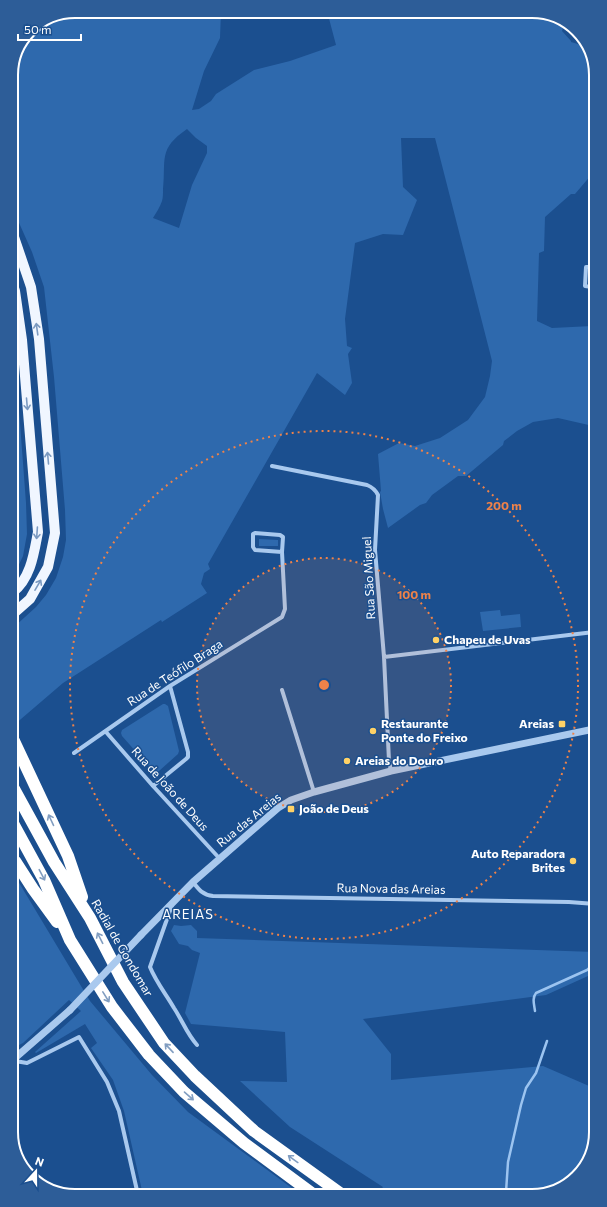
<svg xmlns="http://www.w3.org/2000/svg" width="607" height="1207" viewBox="0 0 607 1207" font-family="Commissioner,sans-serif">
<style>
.green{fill:#2e69ad;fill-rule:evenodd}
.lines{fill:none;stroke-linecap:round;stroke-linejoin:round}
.stream{stroke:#9cc4f0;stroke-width:2.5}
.minor{stroke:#a9c9ee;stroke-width:4}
.tertiary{stroke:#a9c9ee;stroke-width:7}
.primary{stroke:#f0f6ff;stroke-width:10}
.motorway{stroke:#fff;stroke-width:12}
.tertiary-bridge{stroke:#a9c9ee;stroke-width:7}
.oneway{stroke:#7b9ac1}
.oneway2{stroke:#829ec1}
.ring{fill:none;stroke:#ee8249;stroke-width:2;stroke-dasharray:2 4}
.poi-dot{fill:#ffd166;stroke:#1b4f8f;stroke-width:1.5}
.labels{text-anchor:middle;stroke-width:3;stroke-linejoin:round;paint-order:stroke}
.street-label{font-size:12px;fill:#fff;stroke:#1b4f8f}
.poi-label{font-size:12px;font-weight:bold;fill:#fff;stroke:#1b4f8f;text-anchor:start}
.neighbourhood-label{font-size:13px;letter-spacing:1px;fill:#fff;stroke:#1b4f8f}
.rim{fill:none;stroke:#fff;stroke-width:2}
.centre{fill:#ee8249;stroke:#1b4f8f;stroke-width:2}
.ring-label{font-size:12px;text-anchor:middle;font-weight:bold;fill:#ee8249;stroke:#1b4f8f;stroke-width:3;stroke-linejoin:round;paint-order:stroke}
</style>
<rect width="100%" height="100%" fill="#1b4f8f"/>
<path class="green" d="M75,11H221L220,38L204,71L192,110L199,109L211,101L216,94L254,70L290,61L336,45L327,11H536L565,22L562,31L571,41V42L588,47L591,51L592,174L575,194H571L545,217L544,251L539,253L537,321L552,328L592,326L593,426L558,418L533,422L517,431L504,441L503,445L466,476H458L432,495L426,503L420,505L388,528L383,509L380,492L381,491L378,454L399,443L415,446L440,438L468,420L485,397L490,376L492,361L490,353L435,138H401L403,187L417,200L403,235L383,234L355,243L345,319L347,346L352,348L348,354L352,383L345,395L317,373L208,564L210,569L204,573L201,584L207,593L162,622L161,620L63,683L14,725V627L36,607L46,595L56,578L63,557L66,540L65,510L54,377L44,287L32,252L12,207L11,71L30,30ZM187,129L196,138L207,146V153L192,185L179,228L153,218C156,213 160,207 162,201C163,198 163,193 163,189C166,159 158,149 187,129Z
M16,370L26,503L27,534L23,556L13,577L12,375Z
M259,539L278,540V546H259Z
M500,610L501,616L520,614L521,627L483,631L480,612Z
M163,704H165L168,706L179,751L178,754L159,771L156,772L153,771L122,736L121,733L122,730Z
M15,876L90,1001L152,1075L188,1112L300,1194L143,1195L124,1111L113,1080L91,1048L97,1043L85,1024L36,1053L35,1052L81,1011L69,1000L23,1043L15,1047Z
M174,925L181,926L191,925L197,931V938L595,952V969L588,976L546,995L363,1019L391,1054V1080L543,1066L596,1089V1132L585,1168L556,1191L378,1193L383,1187L290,1127L240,1081L287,1082L285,1032L191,1024L185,1013L200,953L192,950L188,946L179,944L171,931Z"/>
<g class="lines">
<path class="stream" d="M535,1011C534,1004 532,998 536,993L587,970L595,963
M506,1192L508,1162L521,1105L526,1088L536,1073L547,1041"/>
<path class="minor" d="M592,267H586L585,286L592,287
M272,466L367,485C372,487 375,489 378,495L375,550L384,657L389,761L391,771
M384,657L594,632
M282,690L314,792
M106,732L153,786L220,859
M74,753L170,686L282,617L285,609L282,552L283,537L280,535L255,533L253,534V547L255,550L282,552
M153,786L186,759L188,757V752L170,686
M193,882C199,890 203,895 213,896L569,902L595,904
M172,905L150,967C156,982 166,994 174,1008C182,1020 187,1034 197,1045
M15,1061L27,1063L79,1037L107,1082L119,1111L138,1195"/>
<path class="tertiary" d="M141,935L193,882L278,808L291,800L314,792L391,771L594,729
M15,1058L70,1010"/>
<path class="primary" d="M12,231L31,287L39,339L55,533L48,567L30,599L13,614
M12,282L15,291L22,340L38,532C34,553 31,578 13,592"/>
<path class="motorway" d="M14,741L68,856L82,897
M14,789L54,862L90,918L123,982L164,1043L195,1076L254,1131L340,1193
M14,825L44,880L70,940L112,1007L149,1055L184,1092L244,1143L313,1194
M15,861L33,889L57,922"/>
<path class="tertiary-bridge" d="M70,1010L141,935"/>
</g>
<defs><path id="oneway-shaft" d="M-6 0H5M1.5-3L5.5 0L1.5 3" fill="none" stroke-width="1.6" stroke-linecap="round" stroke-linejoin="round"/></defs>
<g class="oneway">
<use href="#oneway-shaft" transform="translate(37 329) rotate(-98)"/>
<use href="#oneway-shaft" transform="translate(27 404) rotate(85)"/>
<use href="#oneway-shaft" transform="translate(48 458) rotate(-95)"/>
<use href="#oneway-shaft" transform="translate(37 533) rotate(94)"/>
<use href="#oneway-shaft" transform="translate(38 585) rotate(-60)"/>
</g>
<g class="oneway2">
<use href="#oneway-shaft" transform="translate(51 820) rotate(-115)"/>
<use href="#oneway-shaft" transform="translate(42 875) rotate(62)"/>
<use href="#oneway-shaft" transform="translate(100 938) rotate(-117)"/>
<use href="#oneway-shaft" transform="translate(106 997) rotate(58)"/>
<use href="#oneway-shaft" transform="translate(169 1048) rotate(-133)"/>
<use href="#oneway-shaft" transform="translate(189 1096) rotate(41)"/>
<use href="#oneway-shaft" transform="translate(293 1159) rotate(-144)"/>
</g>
<circle cx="324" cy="685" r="127" fill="#ee8249" fill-opacity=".12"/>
<g class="ring">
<circle cx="324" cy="685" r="127"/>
<circle cx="324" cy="685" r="254"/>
</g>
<g class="poi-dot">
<circle cx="436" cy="640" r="4"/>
<rect x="558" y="720" width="8" height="8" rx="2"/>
<circle cx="373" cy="731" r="4"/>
<circle cx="347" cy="761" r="4"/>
<rect x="287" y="805" width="8" height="8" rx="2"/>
<circle cx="573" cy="861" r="4"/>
</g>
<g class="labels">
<g class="street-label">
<text transform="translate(369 578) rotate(-93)" y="4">Rua São Miguel</text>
<text transform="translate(175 673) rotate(-33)" y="4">Rua de Teófilo Braga</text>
<text transform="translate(170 789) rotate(48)" y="4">Rua de João de Deus</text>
<text transform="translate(249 820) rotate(-39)" y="4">Rua das Areias</text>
<text transform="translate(391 889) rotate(1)" y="4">Rua Nova das Areias</text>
<text transform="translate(122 948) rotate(60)" y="4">Radial de Gondomar</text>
</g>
<g class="poi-label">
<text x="444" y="644">Chapeu de Uvas</text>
<text x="381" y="728">Restaurante<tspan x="381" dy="14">Ponte do Freixo</tspan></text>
<text x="554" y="728" text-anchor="end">Areias</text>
<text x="355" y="765">Areias do Douro</text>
<text x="299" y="813">João de Deus</text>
<text x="565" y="858" text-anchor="end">Auto Reparadora<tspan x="565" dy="14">Brites</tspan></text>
</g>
<g class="neighbourhood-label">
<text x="188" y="919">AREIAS</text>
</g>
</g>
<path d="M0 0H607V1207H0ZM75 18H532A57 57 0 0 1 589 75V1132A57 57 0 0 1 532 1189H75A57 57 0 0 1 18 1132V75A57 57 0 0 1 75 18Z" fill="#2d5d98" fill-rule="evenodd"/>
<path class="rim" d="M75 18H532A57 57 0 0 1 589 75V1132A57 57 0 0 1 532 1189H75A57 57 0 0 1 18 1132V75A57 57 0 0 1 75 18Z"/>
<circle cx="324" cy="685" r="6" class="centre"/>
<g class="ring-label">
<text x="504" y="510">200 m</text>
<text x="414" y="599">100 m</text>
</g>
<g transform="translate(36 1171) rotate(21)" stroke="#1b4f8f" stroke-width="3" paint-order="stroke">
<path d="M0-3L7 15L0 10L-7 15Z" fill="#ffffff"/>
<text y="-6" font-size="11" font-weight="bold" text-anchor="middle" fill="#ffffff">N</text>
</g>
<path d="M18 34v6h63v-6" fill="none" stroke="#ffffff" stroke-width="2"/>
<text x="24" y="34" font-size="12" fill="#ffffff" stroke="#1b4f8f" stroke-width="3" paint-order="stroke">50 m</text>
</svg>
